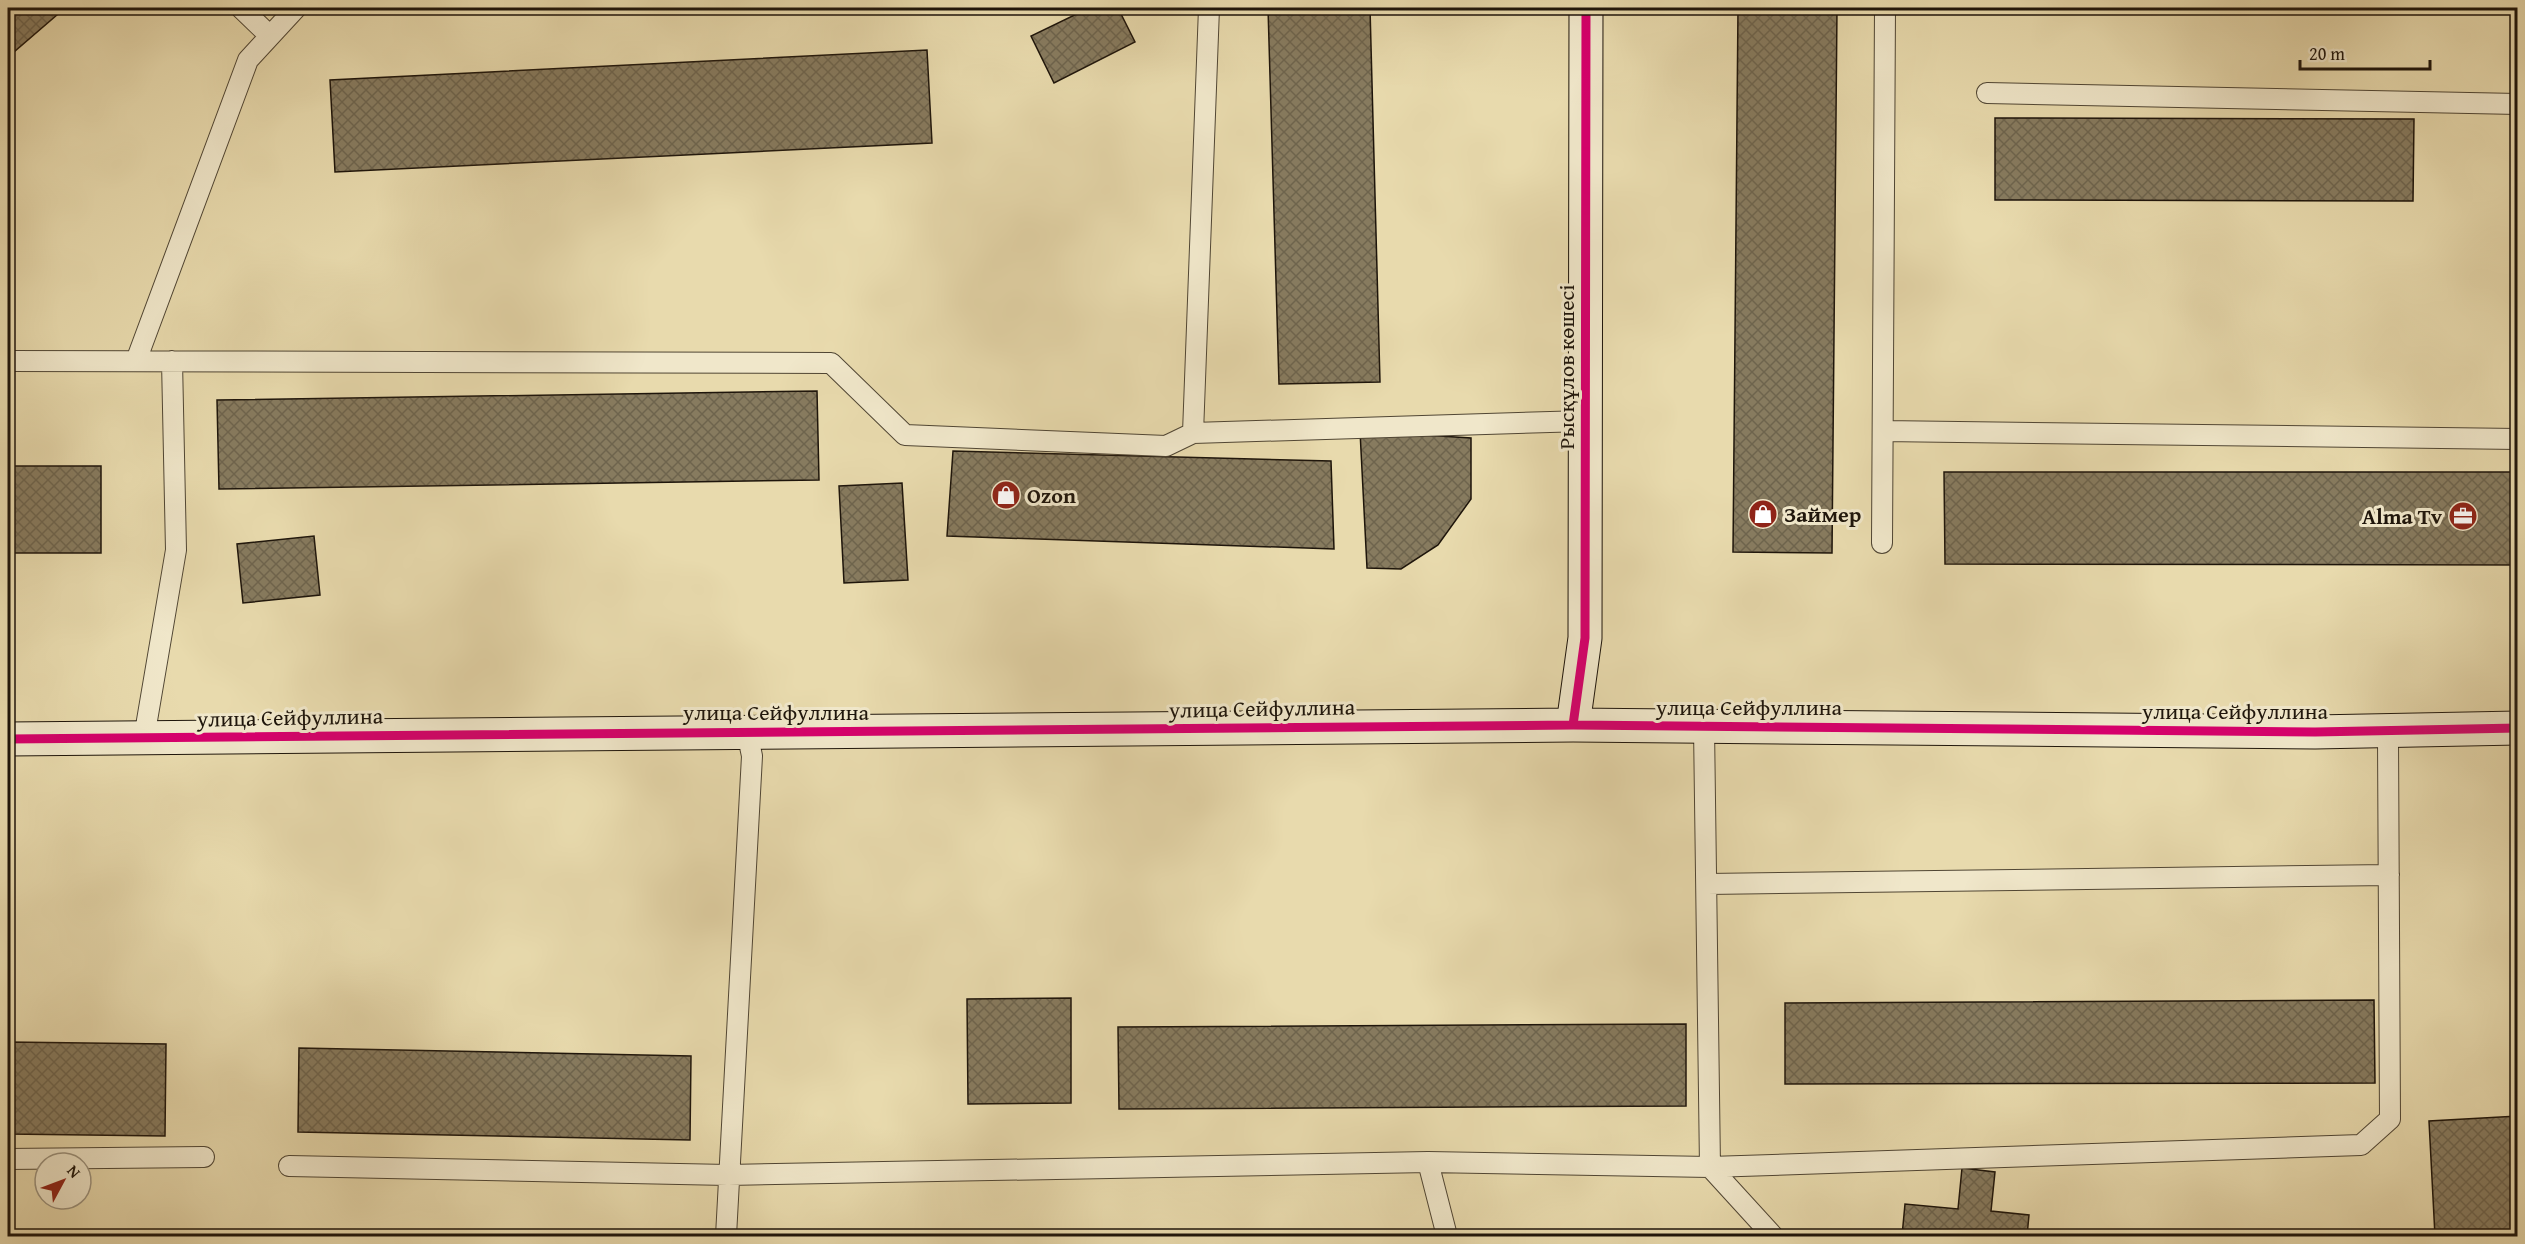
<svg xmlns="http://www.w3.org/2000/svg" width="2525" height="1244" viewBox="0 0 2525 1244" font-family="'Gentium Book Plus',serif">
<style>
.building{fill:url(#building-cross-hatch);stroke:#1e150b;stroke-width:1.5}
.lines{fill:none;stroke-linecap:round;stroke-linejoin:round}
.lane-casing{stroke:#504634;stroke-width:22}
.secondary-casing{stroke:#1e150b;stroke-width:35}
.lane{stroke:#f0e7ca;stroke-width:20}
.secondary{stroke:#f0e7ca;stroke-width:33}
.cycleway-casing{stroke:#f0e7ca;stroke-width:13}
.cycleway{stroke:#d6006c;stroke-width:9}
.labels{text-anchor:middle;stroke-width:6;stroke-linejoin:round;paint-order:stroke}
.street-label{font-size:22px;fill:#1e150b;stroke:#f0e7ca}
.poi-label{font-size:22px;font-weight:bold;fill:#1e150b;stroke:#f0e7ca;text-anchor:start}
</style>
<defs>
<pattern id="building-cross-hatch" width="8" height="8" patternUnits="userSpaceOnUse" patternTransform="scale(1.5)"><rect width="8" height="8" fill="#877b5f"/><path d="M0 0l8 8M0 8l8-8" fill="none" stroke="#6e644d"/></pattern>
</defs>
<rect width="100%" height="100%" fill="#e8daad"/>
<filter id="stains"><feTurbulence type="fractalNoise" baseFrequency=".00333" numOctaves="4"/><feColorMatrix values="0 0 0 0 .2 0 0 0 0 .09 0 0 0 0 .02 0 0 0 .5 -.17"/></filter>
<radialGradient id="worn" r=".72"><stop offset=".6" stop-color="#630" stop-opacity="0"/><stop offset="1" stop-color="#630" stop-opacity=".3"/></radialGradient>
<path class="building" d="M8,8H65L8,57Z
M1089,8H1118L1135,42L1054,83L1031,36Z
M1268,8H1370L1380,382L1279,384Z
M1738,8H1837L1832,553L1733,552Z
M927,50L932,143L335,172L330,80Z
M1995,118L2414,119L2413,201L1995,200Z
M817,391L819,480L219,489L217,400Z
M1360,431L1471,438V499L1438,545L1401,569L1367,568Z
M953,451L1331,461L1334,549L947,536Z
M8,466H101V553H8Z
M1944,472H2518V565L1945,564Z
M902,483L908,580L844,583L839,486Z
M314,536L320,595L243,603L237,544Z
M1071,998V1103L968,1104L967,999Z
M2374,1000L2375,1083L1785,1084V1003Z
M1686,1024V1106L1119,1109L1118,1027Z
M8,1042L166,1044L165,1136L8,1134Z
M299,1048L691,1056L690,1140L298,1132Z
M2518,1116V1236H2435L2429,1121Z
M1962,1168L1995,1172L1991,1211L2029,1215L2027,1236H1902L1905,1204L1958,1209Z"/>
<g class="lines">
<g class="lane-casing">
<path id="lane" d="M241,8L270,36
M1987,93L2518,104
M8,361L831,363L905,435L1166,446L1193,433L1209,8
M136,361L248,60L296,8
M1883,431L2518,439
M1193,433L1585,421
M1882,543L1885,8
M1704,727L1710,1167L1773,1236
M144,738L176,550L172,361
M1707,884L2389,875
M8,1159L204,1157
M1428,1162L1447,1236
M289,1166L728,1175L1428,1162L1710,1167L2361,1145L2390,1119L2388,739L2386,730
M726,1236L752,756L747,732"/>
</g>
<g class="secondary-casing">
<path id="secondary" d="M1573,725L1585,638L1586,8
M8,739L1573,725L2315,732L2518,728"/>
</g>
<use href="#lane" class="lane"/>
<use href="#secondary" class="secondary"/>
<g class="cycleway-casing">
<path id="cycleway" d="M1573,725L1585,638L1586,8
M8,739L1573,725L2315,732L2518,728"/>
</g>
<use href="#cycleway" class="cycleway"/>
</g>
<defs>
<g id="shop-disc" transform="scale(1.5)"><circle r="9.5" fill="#8f2418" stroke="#f0e7ca"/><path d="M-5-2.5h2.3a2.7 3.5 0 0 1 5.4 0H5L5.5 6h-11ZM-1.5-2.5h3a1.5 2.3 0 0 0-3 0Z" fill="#fff"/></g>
<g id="office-disc" transform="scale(1.5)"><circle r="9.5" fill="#8f2418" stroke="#f0e7ca"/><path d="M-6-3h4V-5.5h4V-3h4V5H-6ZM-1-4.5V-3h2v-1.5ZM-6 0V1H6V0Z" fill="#fff"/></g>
</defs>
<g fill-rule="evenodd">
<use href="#shop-disc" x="1006" y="495"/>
<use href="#shop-disc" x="1763" y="514"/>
<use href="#office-disc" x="2463" y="516"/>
</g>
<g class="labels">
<g class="street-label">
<text transform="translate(1566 367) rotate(-90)" y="8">Рысқұлов көшесі</text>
<text x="1749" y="715">улица Сейфуллина</text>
<text transform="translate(1262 708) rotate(-1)" y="8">улица Сейфуллина</text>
<text x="2235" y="719">улица Сейфуллина</text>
<text x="776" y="720">улица Сейфуллина</text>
<text transform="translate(290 717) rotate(-1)" y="8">улица Сейфуллина</text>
</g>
<g class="poi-label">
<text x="1027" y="503">Ozon</text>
<text x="1784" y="522">Займер</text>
<text x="2442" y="524" text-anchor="end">Alma Tv</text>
</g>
</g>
<rect width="2525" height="1244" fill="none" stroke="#e8daad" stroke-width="30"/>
<rect x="9" y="9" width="2507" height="1226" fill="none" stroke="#1e150b" stroke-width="3"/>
<rect x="15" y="15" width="2495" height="1214" fill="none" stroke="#1e150b" stroke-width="1.5"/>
<g transform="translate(63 1181) rotate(49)"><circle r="28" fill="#f0e7ca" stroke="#9c937e" stroke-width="1.5"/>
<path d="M0-4.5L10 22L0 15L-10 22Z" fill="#8f2418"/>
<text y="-9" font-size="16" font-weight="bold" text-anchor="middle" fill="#1e150b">N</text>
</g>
<path d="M2300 60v9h130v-9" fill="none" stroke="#1e150b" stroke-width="3"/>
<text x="2309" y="60" font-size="18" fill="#1e150b" stroke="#f0e7ca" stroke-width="4.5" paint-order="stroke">20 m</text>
<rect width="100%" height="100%" filter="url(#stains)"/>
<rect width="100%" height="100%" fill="url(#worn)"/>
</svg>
